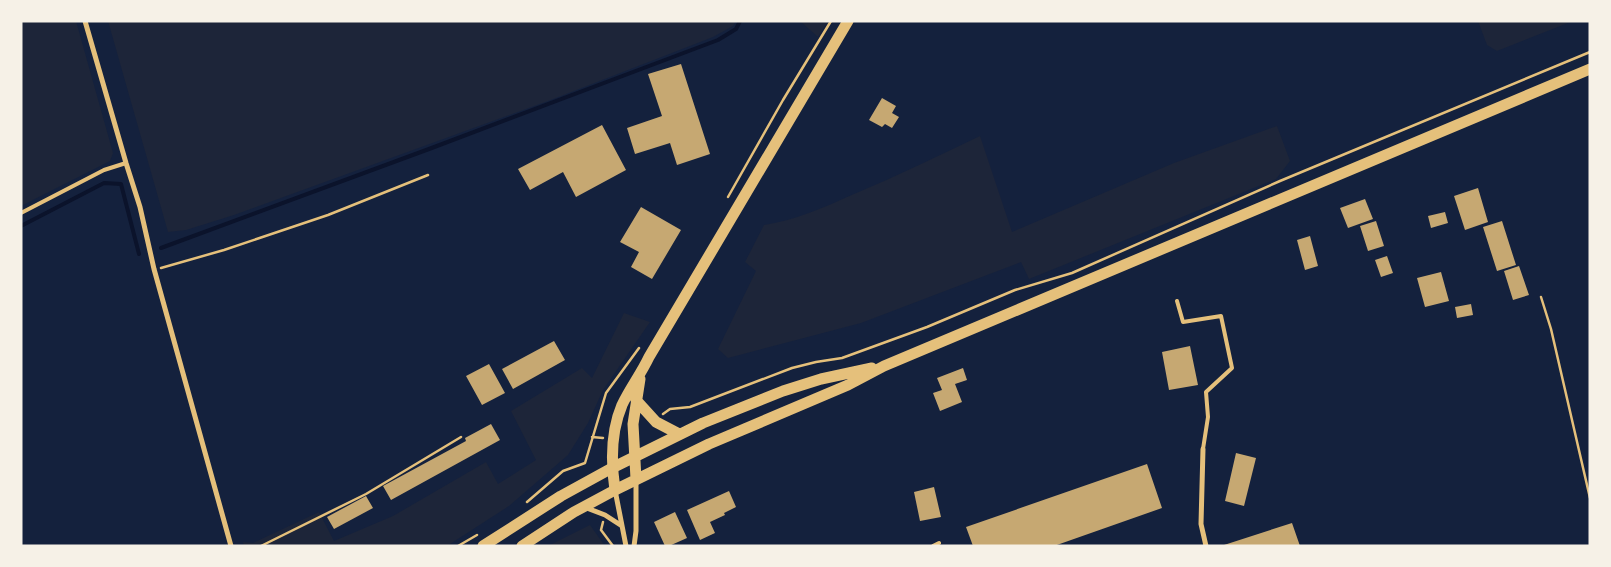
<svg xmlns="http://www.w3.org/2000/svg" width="1611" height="567" viewBox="0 0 1611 567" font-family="'Exo 2',sans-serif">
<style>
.green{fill:#1d2539}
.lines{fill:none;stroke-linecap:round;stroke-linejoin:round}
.stream{stroke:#0b132b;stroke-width:4}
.building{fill:#c6a872}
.path{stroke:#e5c07b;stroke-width:2.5}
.service{stroke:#e5c07b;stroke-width:4}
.minor{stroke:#e5c07b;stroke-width:5}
.primary{stroke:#e5c07b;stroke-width:11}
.trunk{stroke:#e5c07b;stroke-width:11}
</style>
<rect width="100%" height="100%" fill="#14213d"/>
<path class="green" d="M21,21H76L113,153L110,161L21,206Z
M108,21H736L733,26L713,37L548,101L234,215L186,230L168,232Z
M800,21H828L818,37Z
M1478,21H1573L1497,51L1487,45Z
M1277,126L1290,161L1276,179L1029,279L1021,262L861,323L728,358L718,349L756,271L745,262L764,225C796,220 825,207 854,194C897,176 938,156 980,136L1012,232L1174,163Z
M624,313L650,322L603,390L588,423L568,455L509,506L447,546H244L243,542L253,543L319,512L334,541L393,516L486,462L498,484L536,460L511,411L582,368L592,378Z
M590,525L605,546H548Z"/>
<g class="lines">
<path class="stream" d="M21,226L104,183L121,184L139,254
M161,248L429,149L718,40L736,29L740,21"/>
</g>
<path class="building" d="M681,64L710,154L677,165L670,143L635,154L627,128L662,116L648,74Z
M882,98L896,106L892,113L899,117L892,128L885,124L882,127L869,120Z
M602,125L626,170L576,197L563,172L530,190L518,169Z
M1478,188L1488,222L1465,230L1454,196Z
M1365,199L1373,219L1348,228L1340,208Z
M641,207L681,230L652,279L631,267L639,252L620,242Z
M1445,212L1448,223L1431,228L1428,216Z
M1376,221L1384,246L1368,251L1360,226Z
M1502,221L1516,265L1497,271L1483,227Z
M1310,236L1318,266L1305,270L1297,240Z
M1387,256L1393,273L1381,277L1375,260Z
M1519,266L1529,295L1513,300L1504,271Z
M1441,272L1449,301L1425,307L1417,278Z
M1471,304L1473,315L1457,318L1455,307Z
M554,341L565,360L513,389L502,369Z
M1190,346L1198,385L1169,390L1162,352Z
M489,364L505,393L482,405L466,376Z
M963,368L967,380L955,384L962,402L940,411L933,393L942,390L937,378Z
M491,424L500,440L391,500L383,486L466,441L465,438Z
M1236,453L1256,458L1244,506L1225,501Z
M1147,464L1162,508L1054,546H973L966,527Z
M934,487L941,517L920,521L914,492Z
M729,491L736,507L724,513L725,515L710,522L715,533L700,540L687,510Z
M366,496L373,508L334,529L327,517Z
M675,512L687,538L669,546H665L654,522Z
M1292,523L1300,546H1224V545Z"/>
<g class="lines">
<path class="path" d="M728,197L783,100L831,21
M161,268L224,250L328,215L428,175
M1541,297L1551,329L1590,498
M663,414L670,409L690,407L792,368L816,362L842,358L927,327L1015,290L1072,273L1280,181L1590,52
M592,437L603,438
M527,502L563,471L585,463L606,393L639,348
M603,522L601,530L613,546
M261,546L366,494L461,437
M458,546L477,535"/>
<path class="service" d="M21,213L104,170L126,163
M1177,301L1183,322L1221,316L1232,368L1206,392L1208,417L1203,449
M933,546L939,543"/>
<path class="minor" d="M85,21L126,163L140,207L154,269L231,546
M1203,449L1201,524L1206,546
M615,490L626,546
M584,507L605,515L622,526
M634,546L636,531V481"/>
<path class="primary" d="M848,21L649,357C641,374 630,388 622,405C611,431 611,463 615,490L709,444L848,385L884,366L1590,69
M636,400L656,422L679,434
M612,468L703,423L783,391L821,379L872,368
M636,479L633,424L640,379"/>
<path class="trunk" d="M483,546L561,496L612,468
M522,546L574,512L615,490"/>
</g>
<rect width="1611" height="567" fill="none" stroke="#f6f1e7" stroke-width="45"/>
</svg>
